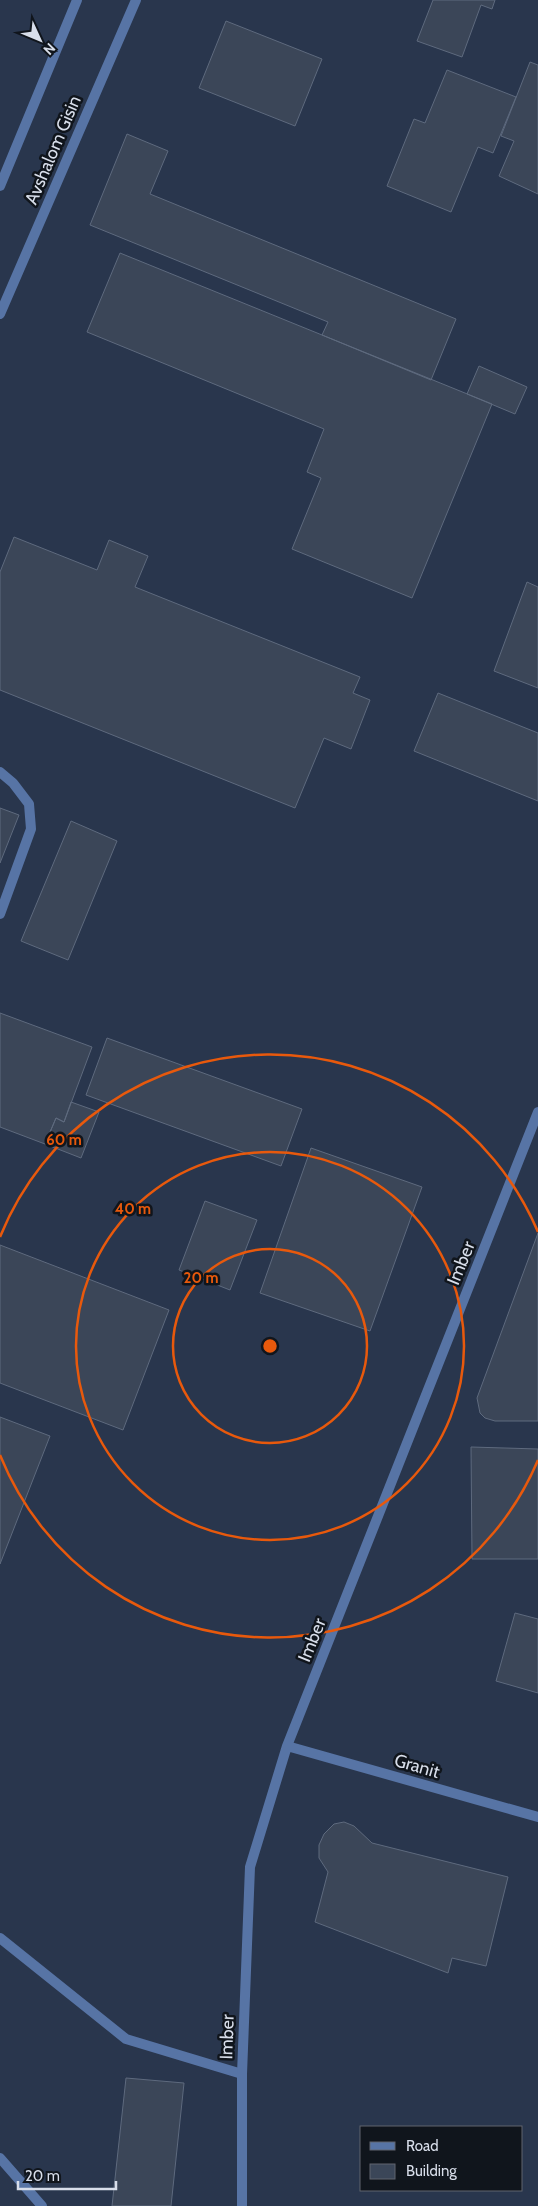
<svg xmlns="http://www.w3.org/2000/svg" width="538" height="2206" viewBox="0 0 538 2206" font-family="Cabin,sans-serif">
<style>
.built{fill:#29364d;fill-rule:evenodd}
.building{fill:#3b4658;stroke:#5e6a7e}
.lines{fill:none;stroke-linecap:round;stroke-linejoin:round}
.service{stroke:#5774a5;stroke-width:10}
.minor{stroke:#5774a5;stroke-width:10}
.tertiary{stroke:#5774a5;stroke-width:10}
.ring{fill:none;stroke:#e8590c;stroke-width:2.5}
.labels{text-anchor:middle;stroke-width:5;stroke-linejoin:round;paint-order:stroke}
.street-label{font-size:18px;fill:#d8deea;stroke:#10151c}
.centre{fill:#e8590c;stroke:#10151c;stroke-width:2.5}
.ring-label{font-size:15px;text-anchor:middle;font-weight:bold;fill:#e8590c;stroke:#10151c;stroke-width:5;stroke-linejoin:round;paint-order:stroke}
</style>
<rect width="100%" height="100%" fill="#232d3d"/>
<path class="built" d="M0,0H538V2206H0ZM362,2127H522V2190H362Z"/>
<path class="building" d="M433,0H495L492,9L481,5L462,57L417,41Z
M226,21L322,59L295,126L199,88Z
M530,62L538,65V194L499,176L514,141L501,136Z
M447,70L516,97L493,153L478,147L451,212L387,186L414,119L425,123Z
M127,134L168,151L150,194L456,319L431,380L322,335L328,322L90,225Z
M120,253L492,404L412,598L292,549L321,478L307,472L324,429L87,332Z
M479,366L527,387L515,414L467,394Z
M14,537L97,570L109,540L148,556L135,587L360,677L353,693L370,700L351,749L324,738L295,808L0,690V572Z
M527,582L538,587V688L494,671Z
M438,693L538,733V801L414,751Z
M0,808L19,815L0,863Z
M71,821L117,841L68,960L21,941Z
M0,1013L92,1047L64,1122L56,1118L45,1144L0,1127Z
M107,1038L302,1109L281,1166L86,1095Z
M71,1102L99,1112L81,1158L45,1144L56,1118L64,1122Z
M311,1148L422,1187L370,1331L260,1293Z
M205,1201L257,1220L230,1290L179,1270Z
M538,1233V1421H495L485,1418L480,1413L477,1398Z
M0,1245L169,1310L123,1430L0,1383Z
M0,1417L50,1436L0,1564Z
M471,1447L538,1449V1559H472Z
M515,1613L538,1619V1693L496,1681Z
M344,1822L354,1826L372,1843L508,1877L486,1966L452,1958L448,1973L315,1922L328,1872L319,1858V1845L324,1834L334,1824Z
M126,2078L184,2083L171,2206H112Z"/>
<g class="lines">
<path class="service" d="M0,772L13,783L29,804L31,829L0,914
M0,1938L126,2039L242,2074
M0,2158L42,2206"/>
<path class="minor" d="M287,1746L538,1817
M242,2206V2074L250,1867L287,1746L538,1112"/>
<path class="tertiary" d="M0,186L77,0
M0,314L136,0"/>
</g>
<g class="ring">
<circle cx="270" cy="1346" r="97"/>
<circle cx="270" cy="1346" r="194"/>
<path d="M538 1460A291 291 0 0 1 0 1455M0 1237A291 291 0 0 1 538 1232"/>
</g>
<g class="labels">
<g class="street-label">
<text transform="translate(53 150) rotate(-67)" y="6">Avshalom Gisin</text>
<text transform="translate(461 1263) rotate(-68)" y="6">Imber</text>
<text transform="translate(312 1640) rotate(-68)" y="6">Imber</text>
<text transform="translate(417 1766) rotate(16)" y="6">Granit</text>
<text transform="translate(227 2037) rotate(-88)" y="6">Imber</text>
</g>
</g>
<circle cx="270" cy="1346" r="8" class="centre"/>
<g class="ring-label">
<text x="64" y="1145">60 m</text>
<text x="133" y="1214">40 m</text>
<text x="201" y="1283">20 m</text>
</g>
<rect x="360" y="2126" width="162" height="65" fill="#10151c" stroke="#60656e"/>
<rect x="370" y="2142" width="25" height="8" fill="#5774a5" stroke="#60656e"/>
<text x="406" y="2151" font-size="15" fill="#d8deea">Road</text>
<rect x="370" y="2164" width="25" height="15" fill="#3b4658" stroke="#60656e"/>
<text x="406" y="2176" font-size="15" fill="#d8deea">Building</text>
<g transform="translate(40 40) rotate(134)" stroke="#10151c" stroke-width="4" paint-order="stroke">
<path d="M0-4L9 19L0 12L-9 19Z" fill="#d8deea"/>
<text y="-8" font-size="14" font-weight="bold" text-anchor="middle" fill="#d8deea">N</text>
</g>
<path d="M18 2181v8h98v-8" fill="none" stroke="#d8deea" stroke-width="2.5"/>
<text x="25" y="2181" font-size="15" fill="#d8deea" stroke="#10151c" stroke-width="4" paint-order="stroke">20 m</text>
</svg>
